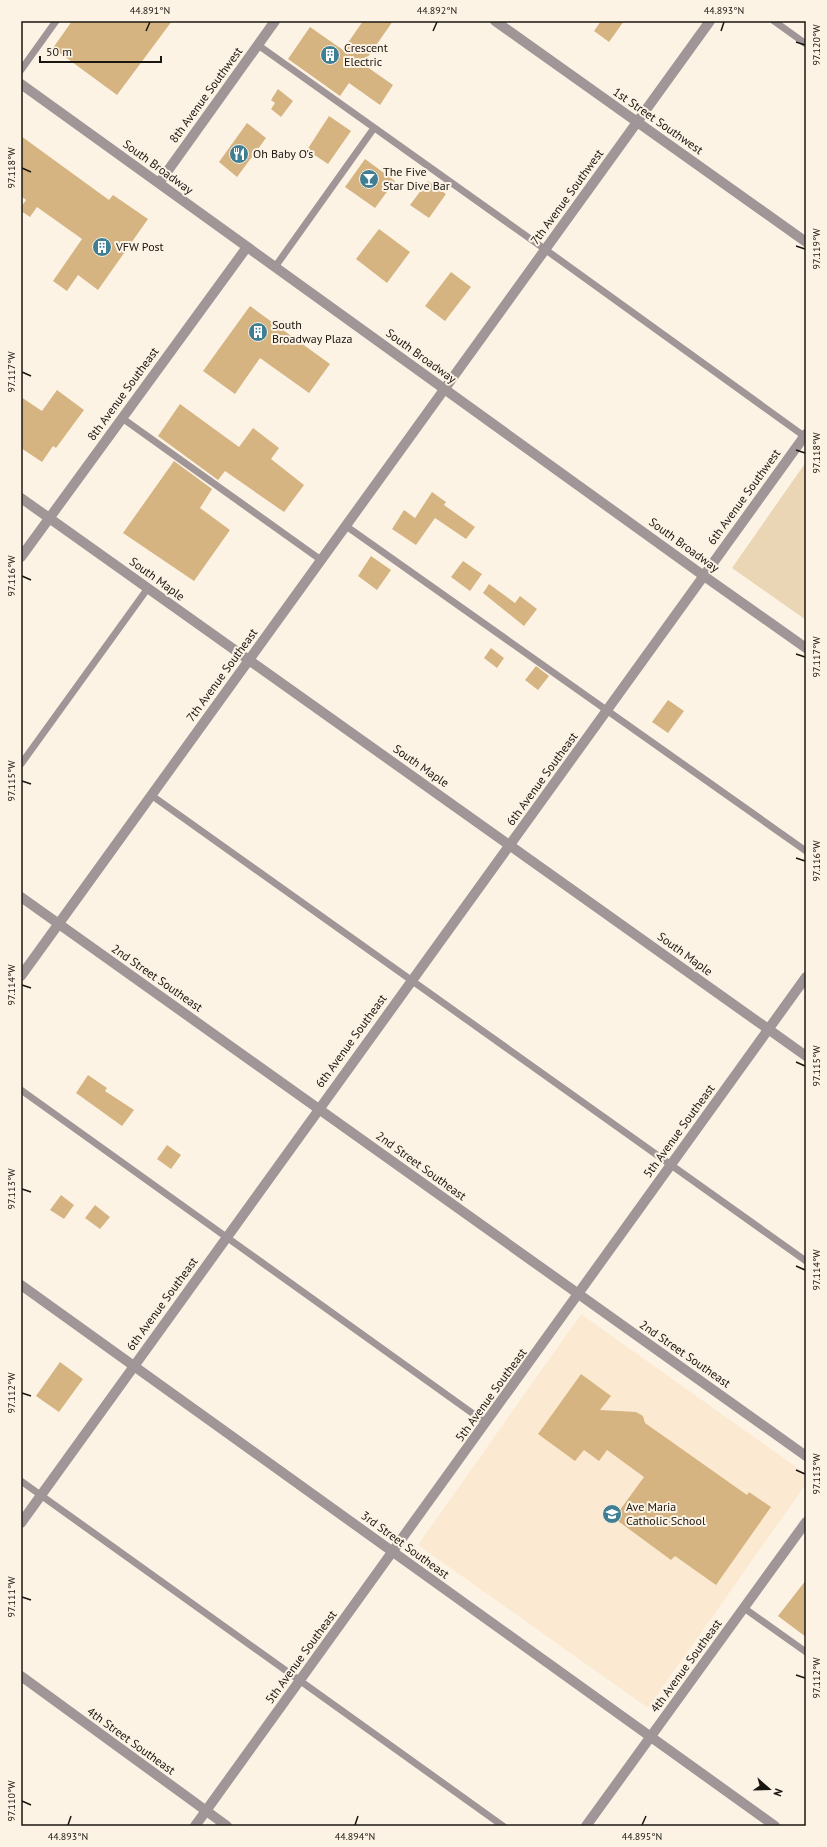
<svg xmlns="http://www.w3.org/2000/svg" width="827" height="1847" viewBox="0 0 827 1847" font-family="'PT Sans',sans-serif">
<style>
.built{fill:#fbead1}
.green{fill:#ead5b4}
.building{fill:#d5b482}
.lines{fill:none;stroke-linecap:round;stroke-linejoin:round}
.service{stroke:#a19697;stroke-width:7}
.minor{stroke:#a19697;stroke-width:10}
.tertiary{stroke:#a19697;stroke-width:10}
.ticks{fill:none;stroke:#1a1610;stroke-width:1.5}
.labels{text-anchor:middle;stroke-width:4;stroke-linejoin:round;paint-order:stroke}
.poi-label{font-size:12px;fill:#1a1610;stroke:#fdf3e5;text-anchor:start}
.street-label{font-size:12px;fill:#1a1610;stroke:#fdf3e5}
.neatline{fill:none;stroke:#1a1610;stroke-width:1.5}
.ticks-label{font-size:10px;text-anchor:middle;fill:#1a1610}
</style>
<rect width="100%" height="100%" fill="#fdf3e5"/>
<path class="built" d="M581,1314L806,1474V1484L648,1708L418,1545Z"/>
<path class="green" d="M806,462V620L732,568Z"/>
<path class="building" d="M72,21H172L117,95L53,48Z
M363,21H393L363,64L393,85L380,105L349,83L340,96L288,59L310,27L343,50Z
M601,21H624L609,42L594,31Z
M278,89L293,101L281,117L271,109L275,103L271,100Z
M329,116L351,131L328,164L307,150Z
M247,123L266,138L237,177L219,162Z
M21,136L109,200L113,195L148,219L98,290L78,275L67,291L53,281L82,239L37,207L30,217L21,211V207L26,200L21,196Z
M365,159L395,181L375,208L345,187Z
M428,181L446,194L429,218L410,205Z
M379,229L410,252L387,283L356,259Z
M451,272L471,287L445,321L425,306Z
M250,306L330,364L309,393L260,358L235,394L203,371Z
M57,390L84,410L56,448L53,446L42,462L21,448V397L42,411Z
M180,404L239,447L253,428L279,448L271,459L304,485L284,512L225,471L218,480L158,436Z
M174,461L212,489L200,508L230,530L194,581L123,533Z
M432,492L446,502L444,505L475,527L466,539L435,518L416,545L392,529L404,510L415,518Z
M371,556L391,570L377,590L358,576Z
M463,561L482,574L470,591L451,577Z
M489,584L515,603L520,596L537,609L524,626L483,593Z
M491,648L504,658L497,668L484,658Z
M536,666L549,676L538,690L525,680Z
M668,700L684,711L668,733L652,722Z
M88,1075L107,1088L105,1091L134,1110L122,1126L76,1093Z
M167,1145L181,1155L171,1169L157,1159Z
M61,1195L74,1205L64,1219L50,1210Z
M95,1205L110,1217L100,1229L85,1218Z
M60,1362L83,1379L59,1412L36,1396Z
M581,1374L611,1396L600,1410L636,1412L643,1416L645,1423L747,1495L749,1492L771,1507L716,1585L675,1556L671,1560L614,1518L644,1477L607,1450L599,1461L584,1450L575,1461L538,1434Z
M806,1580V1637L778,1616Z"/>
<g class="lines">
<path class="service" d="M774,21L806,44
M258,45L546,250L804,436
M21,70L56,21
M275,267L374,128
M122,418L321,560
M346,526L806,851
M21,764L148,588
M151,795L806,1261
M21,1090L486,1423
M21,1481L503,1826
M744,1608L806,1652"/>
<path class="minor" d="M495,21L806,242
M21,498L806,1056
M21,557L247,247
M21,897L806,1456
M21,976L710,21
M21,1285L775,1826
M21,1523L806,434
M21,1676L227,1826
M195,1826L806,977"/>
<path class="tertiary" d="M21,84L704,576L806,648
M159,183L275,21
M586,1826L806,1522"/>
</g>
<path class="ticks" d="M146,31L150,22M433,31L437,22M721,31L724,22M796,42L805,45M22,168L31,172M796,246L805,249M22,372L31,376M796,450L805,453M22,576L31,580M796,654L805,657M22,781L31,784M796,858L805,861M22,985L31,988M796,1062L805,1066M22,1189L31,1192M796,1266L805,1270M22,1393L31,1396M796,1470L805,1474M22,1597L31,1600M796,1675L805,1678M22,1801L31,1805M68,1825L71,1816M355,1825L358,1816M642,1825L646,1816"/>
<defs>
<g id="building-disc" transform="scale(1)"><circle r="9.5" fill="#3f7e93" stroke="#fdf3e5"/><path d="M-4-6H4V6H1V3H-1V6H-4ZM-2.5-4.3h1.7v1.8h-1.7ZM.8-4.3h1.7v1.8H.8ZM-2.5-1h1.7V.8h-1.7ZM.8-1h1.7V.8H.8Z" fill="#fff"/></g>
<g id="restaurant-disc" transform="scale(1)"><circle r="9.5" fill="#3f7e93" stroke="#fdf3e5"/><path d="M-5-6h1v4h1v-4h1v4h1v-4h1v5L-1.5 .5V6h-2V.5L-5-1ZM5-6V6H3V1.5H1.5Q1.5-4 5-6Z" fill="#fff"/></g>
<g id="bar-disc" transform="scale(1)"><circle r="9.5" fill="#3f7e93" stroke="#fdf3e5"/><path d="M-6-5H6L.8 .8V4.5H3.5V6h-7V4.5H-.8V.8Z" fill="#fff"/></g>
<g id="school-disc" transform="scale(1)"><circle r="9.5" fill="#3f7e93" stroke="#fdf3e5"/><path d="M0-5L7-2L0 1L-7-2ZM-4 1L0 2.5L4 1V4Q0 6-4 4Z" fill="#fff"/></g>
</defs>
<g fill-rule="evenodd">
<use href="#building-disc" x="330" y="55"/>
<use href="#restaurant-disc" x="239" y="154"/>
<use href="#bar-disc" x="369" y="179"/>
<use href="#building-disc" x="102" y="247"/>
<use href="#building-disc" x="258" y="332"/>
<use href="#school-disc" x="612" y="1514"/>
</g>
<g class="labels">
<g class="poi-label">
<text x="344" y="52">Crescent<tspan x="344" dy="14">Electric</tspan></text>
<text x="253" y="158">Oh Baby O's</text>
<text x="383" y="176">The Five<tspan x="383" dy="14">Star Dive Bar</tspan></text>
<text x="116" y="251">VFW Post</text>
<text x="272" y="329">South<tspan x="272" dy="14">Broadway Plaza</tspan></text>
<text x="626" y="1511">Ave Maria<tspan x="626" dy="14">Catholic School</tspan></text>
</g>
<g class="street-label">
<text transform="translate(206 95) rotate(-54)" y="4">8th Avenue Southwest</text>
<text transform="translate(658 121) rotate(35)" y="4">1st Street Southwest</text>
<text transform="translate(158 167) rotate(36)" y="4">South Broadway</text>
<text transform="translate(567 197) rotate(-54)" y="4">7th Avenue Southwest</text>
<text transform="translate(421 356) rotate(36)" y="4">South Broadway</text>
<text transform="translate(123 394) rotate(-54)" y="4">8th Avenue Southeast</text>
<text transform="translate(744 497) rotate(-54)" y="4">6th Avenue Southwest</text>
<text transform="translate(684 545) rotate(36)" y="4">South Broadway</text>
<text transform="translate(157 579) rotate(36)" y="4">South Maple</text>
<text transform="translate(222 675) rotate(-54)" y="4">7th Avenue Southeast</text>
<text transform="translate(421 766) rotate(35)" y="4">South Maple</text>
<text transform="translate(542 779) rotate(-54)" y="4">6th Avenue Southeast</text>
<text transform="translate(685 954) rotate(36)" y="4">South Maple</text>
<text transform="translate(157 978) rotate(35)" y="4">2nd Street Southeast</text>
<text transform="translate(351 1041) rotate(-54)" y="4">6th Avenue Southeast</text>
<text transform="translate(679 1131) rotate(-54)" y="4">5th Avenue Southeast</text>
<text transform="translate(421 1166) rotate(36)" y="4">2nd Street Southeast</text>
<text transform="translate(162 1304) rotate(-54)" y="4">6th Avenue Southeast</text>
<text transform="translate(685 1354) rotate(35)" y="4">2nd Street Southeast</text>
<text transform="translate(491 1395) rotate(-54)" y="4">5th Avenue Southeast</text>
<text transform="translate(405 1545) rotate(36)" y="4">3rd Street Southeast</text>
<text transform="translate(301 1657) rotate(-54)" y="4">5th Avenue Southeast</text>
<text transform="translate(686 1666) rotate(-54)" y="4">4th Avenue Southeast</text>
<text transform="translate(131 1741) rotate(36)" y="4">4th Street Southeast</text>
</g>
</g>
<rect width="827" height="1847" fill="none" stroke="#fdf3e5" stroke-width="44"/>
<g transform="translate(769 1789) rotate(110)" stroke="#fdf3e5" stroke-width="3" paint-order="stroke">
<path d="M0-3L7 15L0 10L-7 15Z" fill="#1a1610"/>
<text y="-6" font-size="11" font-weight="bold" text-anchor="middle" fill="#1a1610">N</text>
</g>
<path d="M40 56v6h121v-6" fill="none" stroke="#1a1610" stroke-width="2"/>
<text x="46" y="56" font-size="12" fill="#1a1610" stroke="#fdf3e5" stroke-width="3" paint-order="stroke">50 m</text>
<rect x="22" y="22" width="783" height="1803" class="neatline"/>
<g class="ticks-label">
<text x="150" y="14">44.891°N</text>
<text x="437" y="14">44.892°N</text>
<text x="724" y="14">44.893°N</text>
<text transform="translate(816 45) rotate(-90)" y="4">97.120°W</text>
<text transform="translate(11 168) rotate(-90)" y="4">97.118°W</text>
<text transform="translate(816 249) rotate(-90)" y="4">97.119°W</text>
<text transform="translate(11 372) rotate(-90)" y="4">97.117°W</text>
<text transform="translate(816 453) rotate(-90)" y="4">97.118°W</text>
<text transform="translate(11 576) rotate(-90)" y="4">97.116°W</text>
<text transform="translate(816 657) rotate(-90)" y="4">97.117°W</text>
<text transform="translate(11 781) rotate(-90)" y="4">97.115°W</text>
<text transform="translate(816 861) rotate(-90)" y="4">97.116°W</text>
<text transform="translate(11 985) rotate(-90)" y="4">97.114°W</text>
<text transform="translate(816 1066) rotate(-90)" y="4">97.115°W</text>
<text transform="translate(11 1189) rotate(-90)" y="4">97.113°W</text>
<text transform="translate(816 1270) rotate(-90)" y="4">97.114°W</text>
<text transform="translate(11 1393) rotate(-90)" y="4">97.112°W</text>
<text transform="translate(816 1474) rotate(-90)" y="4">97.113°W</text>
<text transform="translate(11 1597) rotate(-90)" y="4">97.111°W</text>
<text transform="translate(816 1678) rotate(-90)" y="4">97.112°W</text>
<text transform="translate(11 1801) rotate(-90)" y="4">97.110°W</text>
<text x="68" y="1840">44.893°N</text>
<text x="355" y="1840">44.894°N</text>
<text x="642" y="1840">44.895°N</text>
</g>
</svg>
